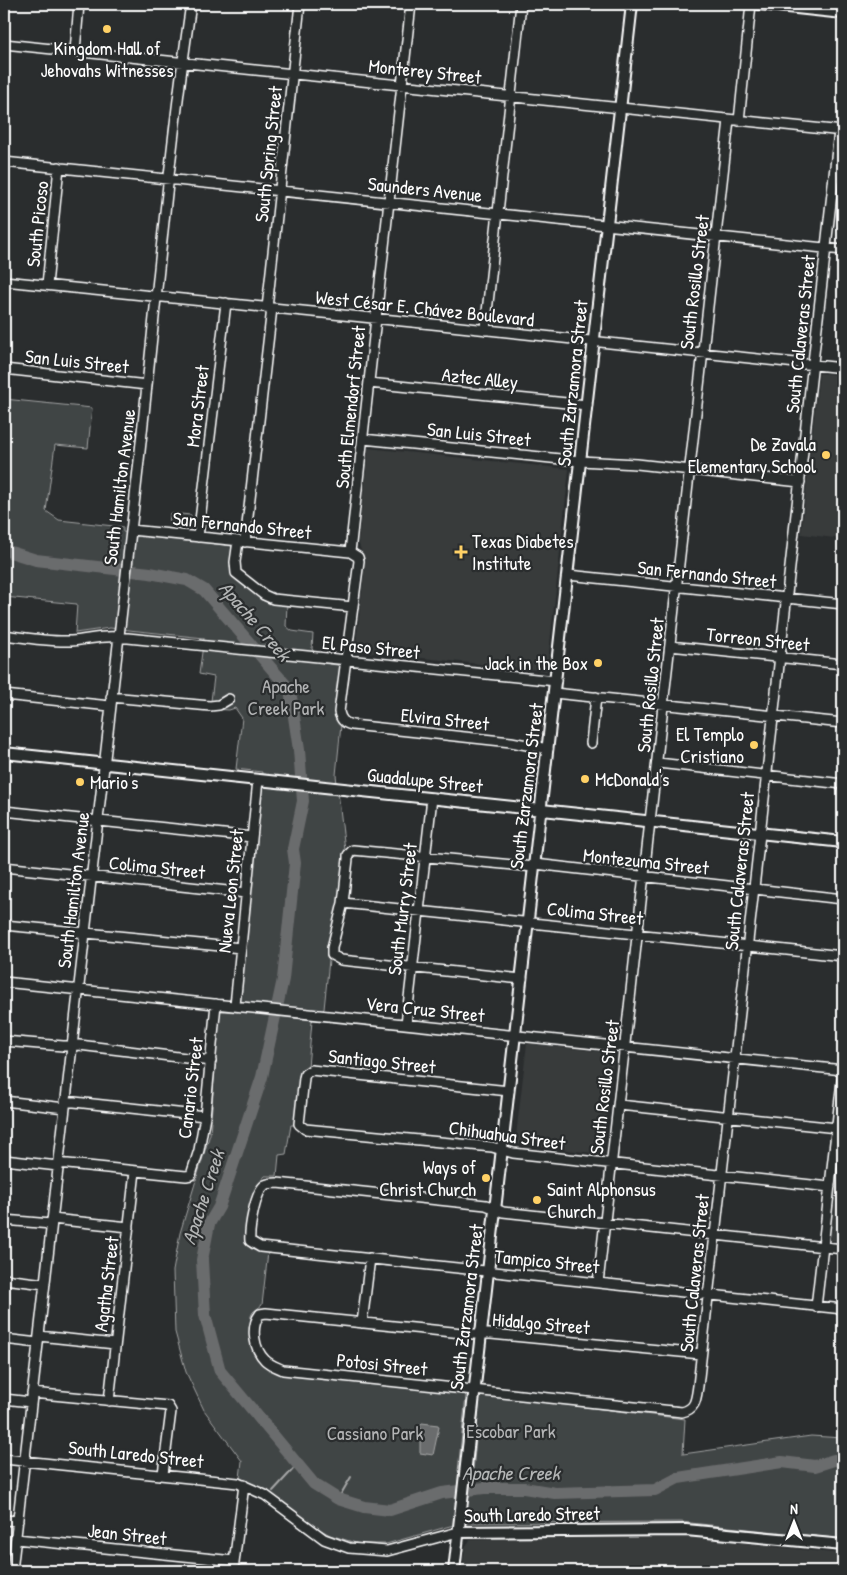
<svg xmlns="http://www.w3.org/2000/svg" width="847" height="1575" viewBox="0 0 847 1575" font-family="'Patrick Hand',sans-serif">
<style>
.built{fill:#373a3b}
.green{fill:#414445;stroke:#a0a2a2}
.water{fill:#6a6c6d;stroke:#a6a7a7}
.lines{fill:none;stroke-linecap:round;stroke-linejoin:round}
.stream{stroke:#a6a7a7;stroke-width:2}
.river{stroke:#6a6c6d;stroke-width:12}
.minor-casing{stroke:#fff;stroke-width:12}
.major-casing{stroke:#fff;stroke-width:14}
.minor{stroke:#2a2d2e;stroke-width:9}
.major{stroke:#2a2d2e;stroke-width:10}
.poi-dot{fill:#ffd166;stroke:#2a2d2e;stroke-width:2}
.labels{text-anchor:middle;stroke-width:4.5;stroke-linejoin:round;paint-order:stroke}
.poi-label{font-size:19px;fill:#fff;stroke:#2a2d2e;text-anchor:end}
.street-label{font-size:19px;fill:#fff;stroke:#2a2d2e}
.park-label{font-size:19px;fill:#b3b4b5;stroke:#2a2d2e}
.water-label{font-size:20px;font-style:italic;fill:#b4b6b6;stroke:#2a2d2e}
</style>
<rect width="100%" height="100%" fill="#2a2d2e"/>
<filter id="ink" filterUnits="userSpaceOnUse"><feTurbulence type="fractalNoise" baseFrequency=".02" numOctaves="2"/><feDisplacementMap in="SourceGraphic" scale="10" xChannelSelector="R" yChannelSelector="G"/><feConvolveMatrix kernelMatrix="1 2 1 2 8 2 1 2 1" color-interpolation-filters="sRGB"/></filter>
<g filter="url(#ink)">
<path class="built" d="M819,373L843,375V539L801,534Z
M368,448L569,469L547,671L355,651L365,563L358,541Z
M527,1043L614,1053L602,1154L515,1144Z
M843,1137V1242L830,1241Z
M689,1537L843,1554V1571H462L465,1547L470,1540L503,1538Z"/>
<path class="green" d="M4,399L92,408L88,448L55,445L46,511L59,520L123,527V532L232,546L233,548L231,568L232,574L287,604L286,626L292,631L313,634L312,649L322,663L337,665L340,667L334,714L337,721L341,725L336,775L345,850L339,901L327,956L329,960L324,1009L312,1021L308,1067L295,1125H291L286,1154L279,1155L277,1176H265C249,1194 249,1218 246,1241C249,1252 258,1251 268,1252L262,1305L253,1312L251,1316L250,1337L252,1344L265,1364L463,1393L466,1396L458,1471H473L480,1397L485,1395L685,1419L683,1454L811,1436L843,1438V1539L681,1522L470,1523L450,1526L386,1544H359L330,1535L314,1526L280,1500L240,1478L242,1461L204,1410L186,1372L175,1332L173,1271L180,1233L210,1134L219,1011L238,1012L262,772L236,769L242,718L235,708L229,710L210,709L214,677L199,674L204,638L110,628L75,633L77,604L4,597Z
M170,513L191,515L189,526L169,524Z"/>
<path class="water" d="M422,1423L438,1425L439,1427L433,1455L420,1453V1425Z"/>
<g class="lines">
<path class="stream" d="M273,1491L297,1465
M338,1499L351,1477"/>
<path class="river" d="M4,550L36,560L150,573L187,580L204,590L290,690L299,750L303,801L293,849L295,863L283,979L262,1077L219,1207L209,1224L202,1260L205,1315L220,1371L314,1484L338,1499L364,1507L390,1510L442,1493L484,1488H524L555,1493L655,1490L678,1478L782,1462L815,1466L834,1460H843"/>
<g class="minor-casing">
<path id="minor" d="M4,44L843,131
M75,51L79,4
M739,121L751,4
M4,162L843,250
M4,281L432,324L843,368
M47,285L59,167
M267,308L300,4
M485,330L521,4
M4,369L147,385
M369,383L587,405
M363,439L580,461L637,464L800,482
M131,530L350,552L358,557L359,561L339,712C341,720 344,723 352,725L511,742L548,749
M198,537L226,303
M238,541L235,562L236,573L264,595L273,599L353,607
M245,542L272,308
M350,552L411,4
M568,575L843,604
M4,635C26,638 49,642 71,641C87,640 102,635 118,637L556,681
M670,646L843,664
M554,693L843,723
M4,695L110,706
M111,697L210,706L219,705L229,699
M591,743L596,697
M658,763L843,784
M4,811L252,837
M535,864L843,899
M4,867L246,893
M343,903L843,956
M4,925L241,948
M522,979L341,960L332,955V948L343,903L348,859V855L353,850L534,867
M4,982L843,1070
M235,1005L258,780
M406,1024L432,798
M4,1041L63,1046L79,1045L211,1061
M509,1091L311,1070L305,1074L304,1078L299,1124L305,1129L492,1147L513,1153L830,1187
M4,1101L65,1108
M65,1101L205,1116
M619,1105L837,1128
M4,1160L58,1166
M58,1163L186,1176L191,1175L199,1150L205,1116L216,1004
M52,1219L129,1227
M4,1220L51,1224
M843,1249L503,1212L486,1205L277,1183C273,1183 269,1183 265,1185C255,1192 249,1229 250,1241L260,1247L843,1309
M4,1279L45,1284
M598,1283L729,120
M816,1307L843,1072
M362,1323L370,1258
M39,1336L115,1344
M4,1339L38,1343
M701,1354L491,1334H472L266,1313L260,1314C250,1327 254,1349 265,1360C270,1365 277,1367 283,1370L682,1412C696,1409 696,1399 698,1386L839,131
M32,1393L168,1406L171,1411L163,1474
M4,1399L31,1402
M109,1401L135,1171
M4,1459L238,1483L265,1495L324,1539L349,1548L387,1551L458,1532
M4,1520L18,1521
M16,1539L234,1561
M12,1571C51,1225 90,878 131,531C152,356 165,179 191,4
M233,1571L244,1485"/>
</g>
<g class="major-casing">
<path id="major" d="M759,4L843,13
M4,753L843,842
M458,1532L686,1530L843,1545
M454,1571L632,4"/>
</g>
<use href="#minor" class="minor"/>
<use href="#major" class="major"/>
</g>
</g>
<g class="poi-dot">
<circle cx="107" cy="29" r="5"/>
<circle cx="826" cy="455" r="5"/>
<path d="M458.5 544.5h5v5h5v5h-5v5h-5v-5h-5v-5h5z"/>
<circle cx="598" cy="663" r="5"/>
<circle cx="754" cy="745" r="5"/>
<circle cx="585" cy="779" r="5"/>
<circle cx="80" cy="782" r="5"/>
<circle cx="486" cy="1178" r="5"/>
<circle cx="537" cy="1200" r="5"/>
</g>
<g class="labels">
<g class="poi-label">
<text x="107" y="55" text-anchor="middle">Kingdom Hall of<tspan x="107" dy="22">Jehovahs Witnesses</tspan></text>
<text x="816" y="451">De Zavala<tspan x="816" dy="22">Elementary School</tspan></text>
<text x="472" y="548" text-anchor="start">Texas Diabetes<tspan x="472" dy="22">Institute</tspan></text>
<text x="588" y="670">Jack in the Box</text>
<text x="744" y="741">El Templo<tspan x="744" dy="22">Cristiano</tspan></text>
<text x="595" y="786" text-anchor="start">McDonald's</text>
<text x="90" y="789" text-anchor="start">Mario's</text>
<text x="476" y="1174">Ways of<tspan x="476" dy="22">Christ Church</tspan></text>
<text x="547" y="1196" text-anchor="start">Saint Alphonsus<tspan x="547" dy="22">Church</tspan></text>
</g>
<g class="street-label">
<text transform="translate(425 71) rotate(6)" y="7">Monterey Street</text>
<text transform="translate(268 154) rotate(-84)" y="7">South Spring Street</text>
<text transform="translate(425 189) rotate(6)" y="7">Saunders Avenue</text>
<text transform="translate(37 224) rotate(-84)" y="7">South Picoso</text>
<text transform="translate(694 282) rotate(-83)" y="7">South Rosillo Street</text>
<text transform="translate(425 308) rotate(6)" y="7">West César E. Chávez Boulevard</text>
<text transform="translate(800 334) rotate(-84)" y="7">South Calaveras Street</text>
<text transform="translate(77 361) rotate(6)" y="7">San Luis Street</text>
<text transform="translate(480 378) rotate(6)" y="7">Aztec Alley</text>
<text transform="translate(572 383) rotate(-84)" y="7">South Zarzamora Street</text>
<text transform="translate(197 406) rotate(-83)" y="7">Mora Street</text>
<text transform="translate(350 407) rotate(-84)" y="7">South Elmendorf Street</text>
<text transform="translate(479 434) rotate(6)" y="7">San Luis Street</text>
<text transform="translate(119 487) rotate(-83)" y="7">South Hamilton Avenue</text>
<text transform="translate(242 525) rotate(6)" y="7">San Fernando Street</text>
<text transform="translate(707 574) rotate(6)" y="7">San Fernando Street</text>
<text transform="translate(758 639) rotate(6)" y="7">Torreon Street</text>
<text transform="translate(371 647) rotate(6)" y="7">El Paso Street</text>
<text transform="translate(650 685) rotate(-84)" y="7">South Rosillo Street</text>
<text transform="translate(445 719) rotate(6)" y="7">Elvira Street</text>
<text transform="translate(425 780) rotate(6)" y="7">Guadalupe Street</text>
<text transform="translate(526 786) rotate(-83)" y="7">South Zarzamora Street</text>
<text transform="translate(646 861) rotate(6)" y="7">Montezuma Street</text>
<text transform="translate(157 867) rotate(6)" y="7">Colima Street</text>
<text transform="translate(739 871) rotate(-84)" y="7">South Calaveras Street</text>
<text transform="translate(73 890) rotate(-83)" y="7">South Hamilton Avenue</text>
<text transform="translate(230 891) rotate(-84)" y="7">Nueva Leon Street</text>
<text transform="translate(402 909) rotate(-83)" y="7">South Murry Street</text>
<text transform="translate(595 913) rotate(6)" y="7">Colima Street</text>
<text transform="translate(425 1009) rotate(6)" y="7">Vera Cruz Street</text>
<text transform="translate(382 1061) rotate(6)" y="7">Santiago Street</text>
<text transform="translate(604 1087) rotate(-83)" y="7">South Rosillo Street</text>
<text transform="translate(190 1088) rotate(-83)" y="7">Canario Street</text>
<text transform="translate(507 1135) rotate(8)" y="7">Chihuahua Street</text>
<text transform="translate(547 1261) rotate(6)" y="7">Tampico Street</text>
<text transform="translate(694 1273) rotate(-84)" y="7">South Calaveras Street</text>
<text transform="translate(106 1284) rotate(-83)" y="7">Agatha Street</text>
<text transform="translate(466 1307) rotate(-83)" y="7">South Zarzamora Street</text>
<text transform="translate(541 1323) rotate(5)" y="7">Hidalgo Street</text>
<text transform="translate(382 1364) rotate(6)" y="7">Potosi Street</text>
<text transform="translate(136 1454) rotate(6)" y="7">South Laredo Street</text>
<text transform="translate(532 1514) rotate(-1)" y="7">South Laredo Street</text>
<text transform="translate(127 1534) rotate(6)" y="7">Jean Street</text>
</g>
<g class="park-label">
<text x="286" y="693">Apache<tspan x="286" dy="22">Creek Park</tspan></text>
<text x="511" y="1438">Escobar Park</text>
<text x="375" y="1440">Cassiano Park</text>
</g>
<g class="water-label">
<text transform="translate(255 621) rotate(49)" y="7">Apache Creek</text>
<text transform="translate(203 1197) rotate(-72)" y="7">Apache Creek</text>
<text x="511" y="1480">Apache Creek</text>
</g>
</g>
<rect width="847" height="1575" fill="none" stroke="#2a2d2e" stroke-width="20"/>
<rect x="10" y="10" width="827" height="1555" fill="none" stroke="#fff" stroke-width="2" filter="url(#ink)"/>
<g transform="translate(794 1522)" stroke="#2a2d2e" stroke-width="4" paint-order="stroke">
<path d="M0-4L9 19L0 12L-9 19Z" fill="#ffffff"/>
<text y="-8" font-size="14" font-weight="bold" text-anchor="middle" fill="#ffffff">N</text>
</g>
</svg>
